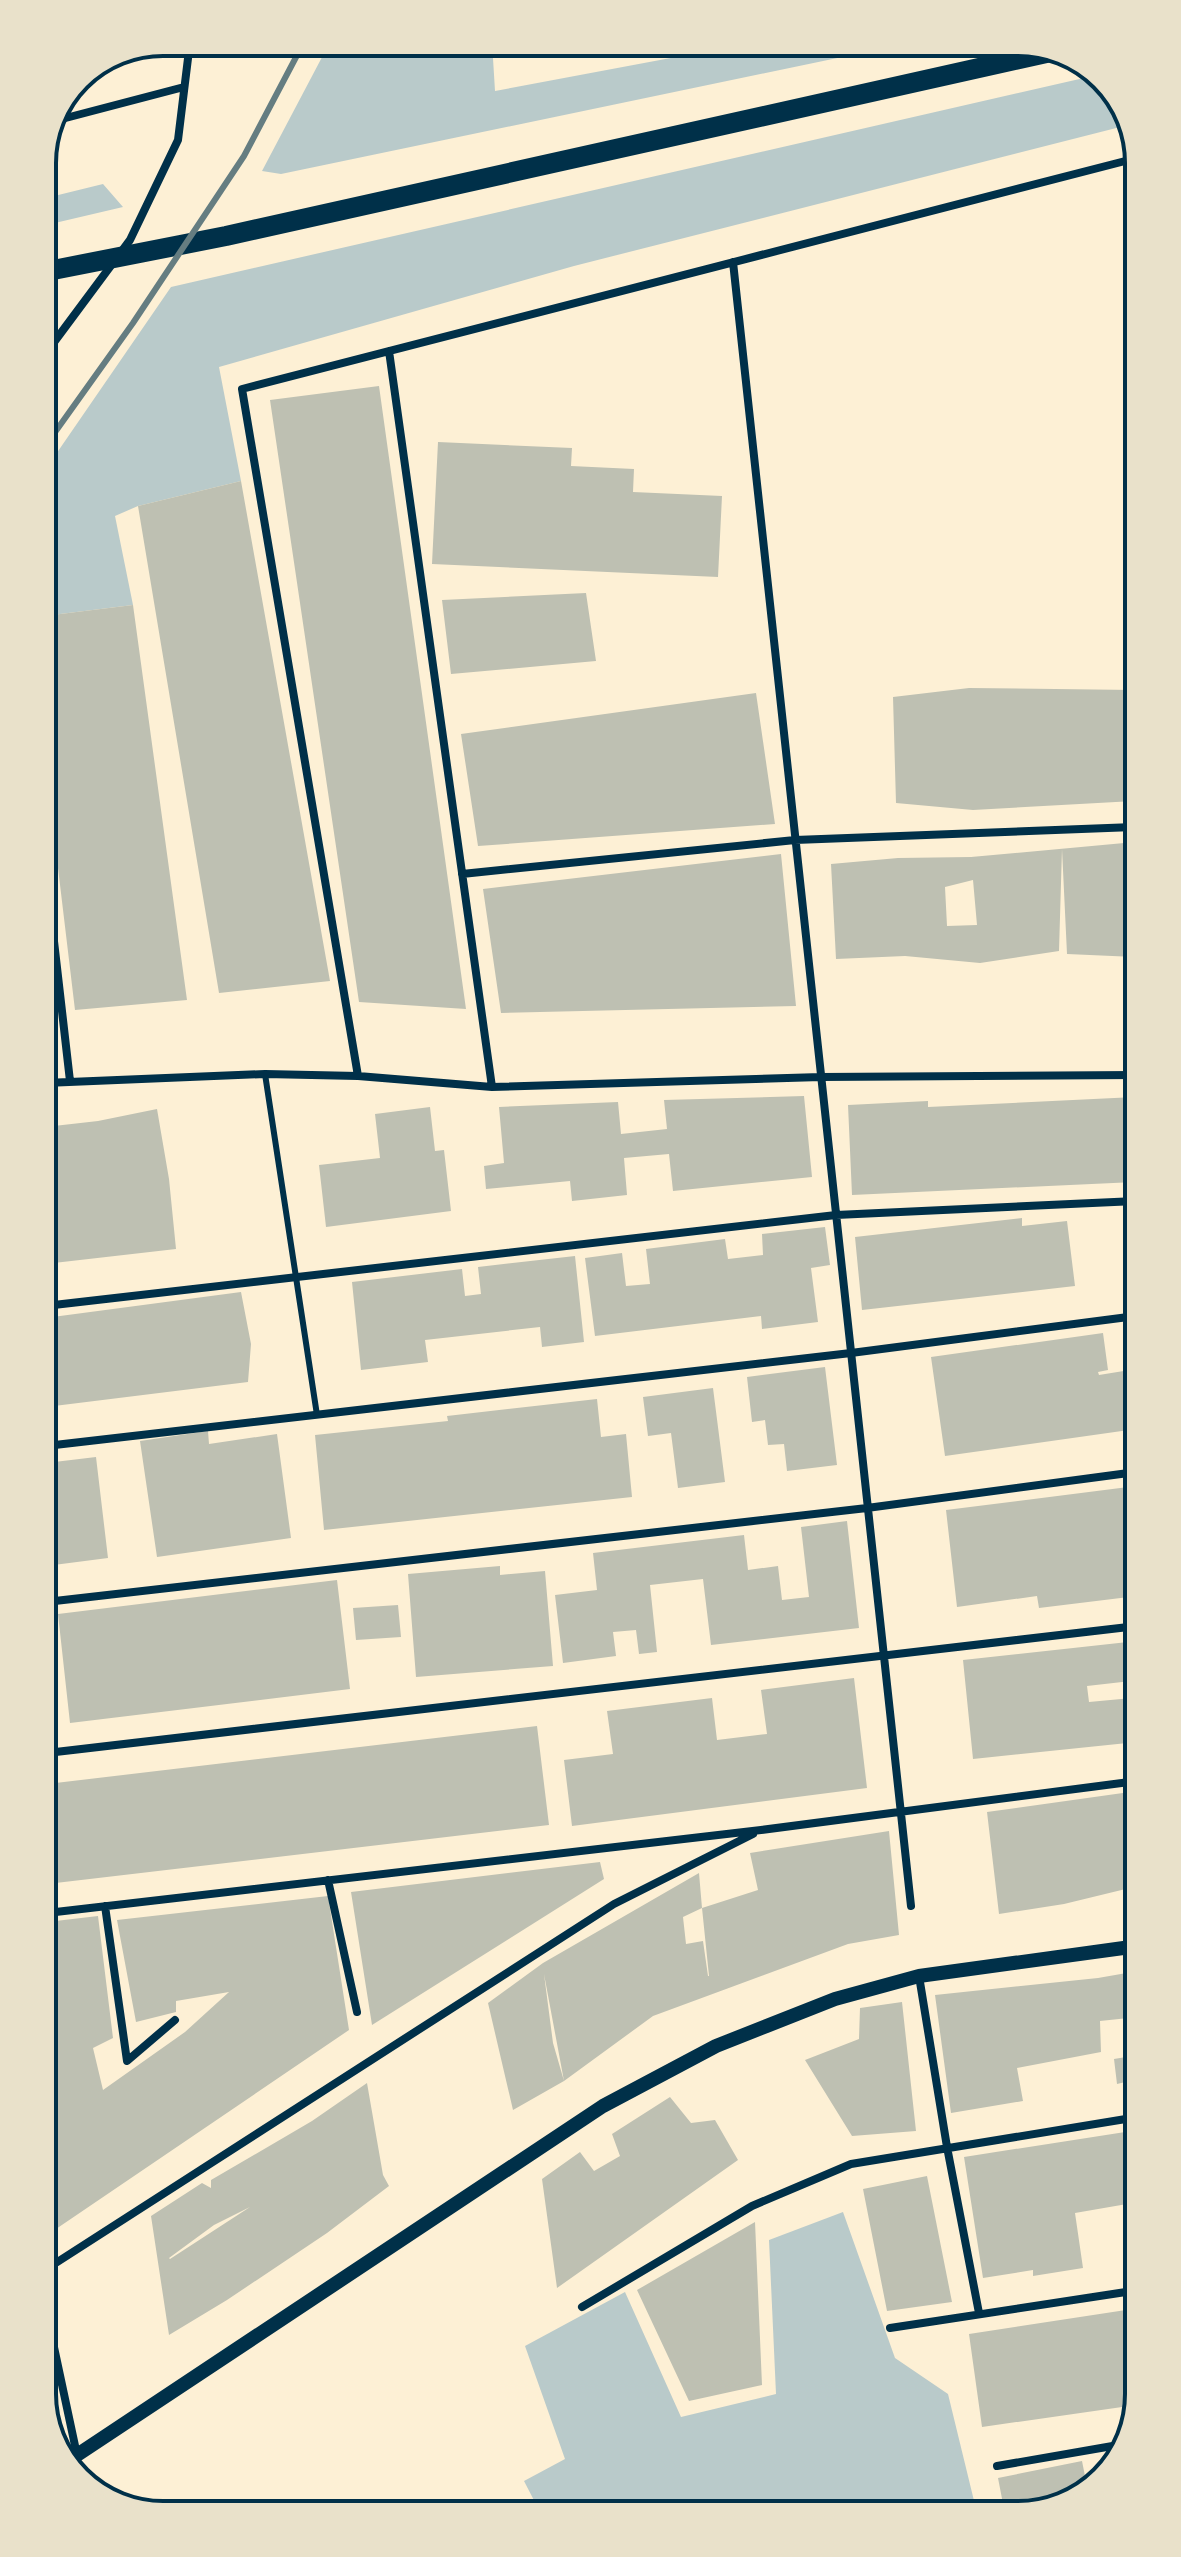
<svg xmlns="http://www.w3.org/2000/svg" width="1181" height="2557" viewBox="0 0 1181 2557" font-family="'Alegreya Sans',sans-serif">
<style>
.green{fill:#b9caca}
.building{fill:#bec0b2;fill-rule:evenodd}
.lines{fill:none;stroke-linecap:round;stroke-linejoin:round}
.service{stroke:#003049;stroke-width:6}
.minor{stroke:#003049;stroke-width:8}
.tertiary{stroke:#003049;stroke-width:14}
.primary{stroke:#003049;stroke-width:20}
.rail{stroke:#657d81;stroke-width:6}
.rim{fill:none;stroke:#003049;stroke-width:4}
</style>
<rect width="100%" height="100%" fill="#fdf0d5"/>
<path class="green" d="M330,42H492L495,91L756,42H914L281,174L262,171Z
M1097,75L1132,124L574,266L219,367L241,481L138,506L115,516L133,605L44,616L43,473L171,287Z
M103,184L123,207L42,226V199Z
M843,2212L895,2358L948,2394L976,2509L540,2512L524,2481L565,2459L525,2346L625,2292L681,2417L776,2394L769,2240Z"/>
<path class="building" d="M379,386L466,1009L359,1002L270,400Z
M438,442L572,448L571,466L634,469L633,492L722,496L718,577L432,564Z
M241,481L330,981L219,993L138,506Z
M586,593L596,661L451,674L442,600Z
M133,605L187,1000L75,1010L44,751V616Z
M969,688L1134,690V801L973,810L896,803L893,697Z
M756,693L775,824L478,846L461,734Z
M1135,842V957L1067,954L1062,849L1059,951L980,963L905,956L836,959L831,864L898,858L971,857ZM973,880L977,925L947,926L945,887Z
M781,854L796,1006L501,1013L483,889Z
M804,1096L812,1177L673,1191L669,1154L624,1158L627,1195L572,1201L570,1181L486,1189L484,1166L504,1163L499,1107L618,1102L621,1134L667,1129L664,1100Z
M1135,1097V1182L852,1195L848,1105L928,1101V1107Z
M430,1107L435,1151L444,1150L451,1211L326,1227L319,1165L380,1158L375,1114Z
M157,1109L169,1179L176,1249L45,1264V1127L98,1121Z
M1022,1218V1226L1067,1221L1075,1286L862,1310L855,1237Z
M825,1227L830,1265L811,1268L818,1322L762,1329L761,1316L595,1336L585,1258L622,1253L626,1286L650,1284L646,1249L725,1239L728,1259L763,1255L762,1234Z
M1136,1227V1282H1134L1129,1228Z
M575,1256L584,1342L542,1347L540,1327L425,1340L428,1362L361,1370L352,1282L462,1269L465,1296L481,1294L478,1267Z
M241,1292L251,1344L248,1382L46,1407L45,1318Z
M1103,1333L1108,1370L1098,1372L1099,1375L1136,1369V1429L945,1456L931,1357Z
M825,1367L837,1465L787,1471L784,1444L768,1445L765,1420L752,1422L747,1377Z
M713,1388L725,1482L678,1488L671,1433L648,1436L643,1397Z
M597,1399L601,1437L626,1434L632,1497L324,1530L315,1435L448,1421L447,1416Z
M208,1431L209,1444L277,1434L291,1538L157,1557L140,1441Z
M96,1457L108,1558L46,1566V1463Z
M1136,1486L1137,1596L1039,1608L1037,1596L957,1607L946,1510Z
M847,1521L859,1628L711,1645L703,1579L650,1585L657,1652L639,1654L636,1630L613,1632L616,1656L563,1663L555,1595L597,1590L593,1553L744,1535L748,1570L778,1566L782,1600L809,1597L801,1527Z
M500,1566V1575L545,1571L553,1666L416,1677L408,1574Z
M337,1580L350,1689L70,1723L58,1614Z
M398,1605L401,1637L356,1640L353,1608Z
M1137,1641V1742L973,1759L963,1660ZM1131,1681L1132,1698L1089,1702L1087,1686Z
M854,1678L867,1788L572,1826L564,1760L613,1754L607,1711L712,1698L717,1740L767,1734L761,1690Z
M537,1726L549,1825L47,1884V1784Z
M1137,1791L1138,1886L1064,1904L999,1914L987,1812Z
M889,1831L899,1935L848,1944L653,2016L564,2081L544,1974L553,2043L564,2081L513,2110L488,2003L543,1963L699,1873L702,1908L758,1890L750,1853ZM702,1908L709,1976H708L703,1941L686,1944L683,1917Z
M600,1862L604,1879L372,2025L351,1892Z
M328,1896L349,2030L56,2229L48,2180L47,1922L98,1916L113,2038L93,2048L103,2090L185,2032L229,1992L176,2001V2012L136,2022L117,1920Z
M1138,1971V2017L1100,2021L1101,2052L1017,2068L1023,2101L951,2113L935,1995L1098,1978Z
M902,2002L916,2131L852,2136L805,2060L859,2039L860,2008Z
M1138,2055V2079L1117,2084L1114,2059Z
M367,2083L383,2175L389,2186L327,2233L227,2300L169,2335L151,2216L202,2183L211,2188V2180L312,2121ZM250,2207L170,2259L169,2258L214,2225Z
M670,2097L691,2123L715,2120L738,2160L557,2288L542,2179L580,2152L594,2171L620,2156L612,2134Z
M1138,2130L1139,2247L1134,2248L1127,2204L1075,2213L1083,2268L1033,2276V2270L983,2278L964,2157Z
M927,2176L952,2302L887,2311L863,2189Z
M755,2222L762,2385L689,2401L637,2290Z
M1139,2308V2395L1136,2405L982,2427L969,2334Z
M1082,2461L1087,2486L1057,2508L1004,2509L998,2478Z"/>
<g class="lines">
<path class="service" d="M265,1074L317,1415"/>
<path class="minor" d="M58,120L184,87
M733,262L911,1906
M389,351L492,1087
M43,357L130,240L178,140L190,42
M44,854L70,1081
M462,874L795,840L1134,827
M358,1076L242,389L1133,159
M45,1083L265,1074L358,1076L492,1087L821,1077L1135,1075
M45,1306L836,1215L1136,1201
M46,1446L851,1353L1136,1316
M46,1602L867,1508L1136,1472
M47,1753L1137,1626
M328,1880L357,2012
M105,1906L127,2061L175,2020
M47,1913L761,1830L1137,1781
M919,1976L947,2147L979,2313
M48,2268L614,1904L753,1834
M582,2307L752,2206L851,2164L1138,2117
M48,2319L77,2455
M890,2328L1139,2290
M997,2466L1124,2444"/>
<path class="tertiary" d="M68,2461L603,2106L716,2046L835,1999L919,1976L1138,1946"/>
<path class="primary" d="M43,272L226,236L1051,52"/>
<path class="rail" d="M43,449L133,323L244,156L304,42"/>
</g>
<path d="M0 0H1181V2557H0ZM163 56H1018A107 107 0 0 1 1125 163V2394A107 107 0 0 1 1018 2501H163A107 107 0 0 1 56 2394V163A107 107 0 0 1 163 56Z" fill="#e9e1ca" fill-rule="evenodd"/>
<path class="rim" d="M163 56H1018A107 107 0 0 1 1125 163V2394A107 107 0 0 1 1018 2501H163A107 107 0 0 1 56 2394V163A107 107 0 0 1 163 56Z"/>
</svg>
